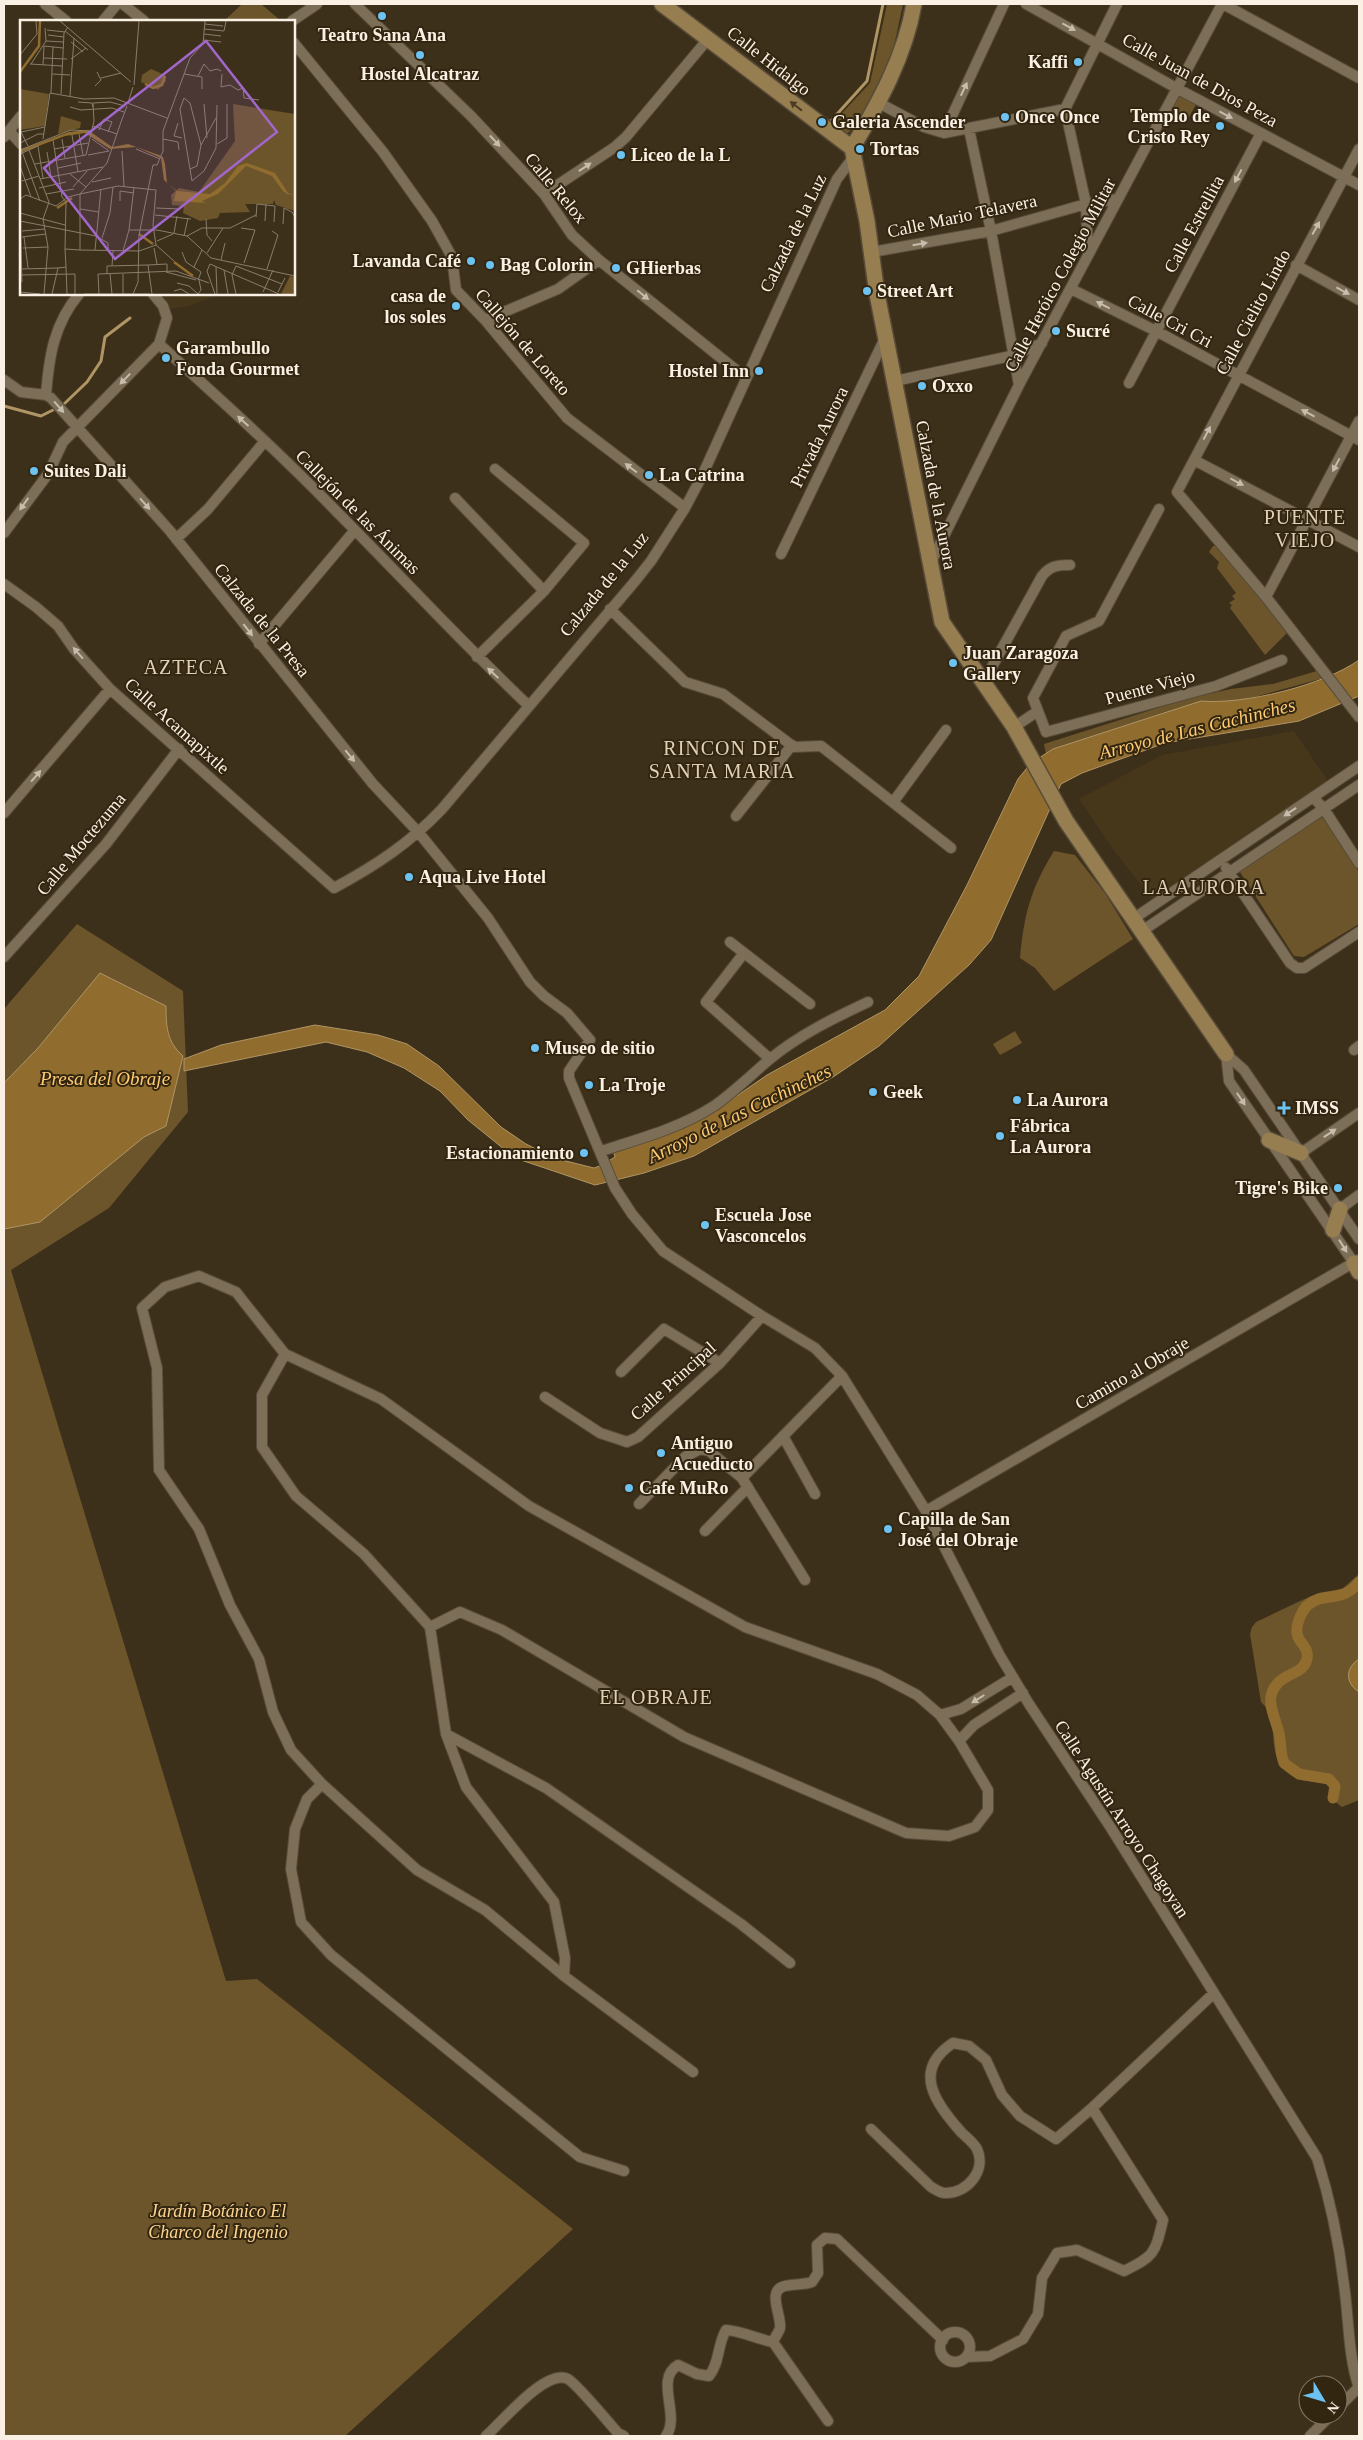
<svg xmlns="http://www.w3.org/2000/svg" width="1363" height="2440" viewBox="0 0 1363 2440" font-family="Georgia,serif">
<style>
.built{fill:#46361a}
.green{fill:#6c542b}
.water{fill:#906d2e;stroke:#b09565}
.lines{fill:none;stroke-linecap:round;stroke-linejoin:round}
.stream{stroke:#b09565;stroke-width:3}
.canal{stroke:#906d2e;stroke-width:11}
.street-casing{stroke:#574c3a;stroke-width:12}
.secondary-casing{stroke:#574c3a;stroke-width:18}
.street{stroke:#7c6e57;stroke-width:10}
.secondary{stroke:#977e51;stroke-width:15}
.oneway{fill:#c8bdac}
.oneway2{fill:#4c3c21}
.poi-dot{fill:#6cc3f2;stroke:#332611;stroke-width:2}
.labels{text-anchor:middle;stroke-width:4;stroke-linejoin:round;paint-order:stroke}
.poi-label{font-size:18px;font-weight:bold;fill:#faf1e4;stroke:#332611;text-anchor:start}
.street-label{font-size:18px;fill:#faf1e4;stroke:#332611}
.park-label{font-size:18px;font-style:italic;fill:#fdd490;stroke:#332611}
.water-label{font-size:19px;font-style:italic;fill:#fecb72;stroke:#332611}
.quarter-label{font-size:20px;letter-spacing:1px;fill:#e0d0b6;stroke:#332611}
.inset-river{fill:none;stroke:#906d2e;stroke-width:2.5}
.inset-road{fill:none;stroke:#897d6b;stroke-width:1}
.view{fill:#a167ca;fill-opacity:0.15;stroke:#a167ca;stroke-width:2.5}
.inset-edge{fill:none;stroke:#faf1e4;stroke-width:2.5}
</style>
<rect width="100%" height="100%" fill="#3d301b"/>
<path class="built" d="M164,294H221L189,306L167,309L163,300L166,296Z
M1294,731L1328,781L1153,900L1115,852L1079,799L1162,755Z"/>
<path class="green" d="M242,4H261L280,20L224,21Z
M887,4H903L891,60L866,115L845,136L831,125L870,83Z
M1178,91L1198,101L1188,119L1168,109Z
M1219,545L1290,630L1265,655L1230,608L1232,605L1229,603L1235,599L1232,596L1236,593L1217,568L1219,562L1209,552L1213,546Z
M1320,670L1324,678L1046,754L1044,744L1189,698L1231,689L1273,684Z
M1324,814L1359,872V924L1304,957L1294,956L1238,869Z
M1054,851L1075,855L1105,893L1133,939L1054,991L1035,968L1020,958C1024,914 1031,888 1054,851Z
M77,924L183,991L188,1112L109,1208L11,1270L226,1981L257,1979L573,2229L345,2436H4V1009Z
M1015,1031L1022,1043L1000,1055L993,1044Z
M1359,1574V1800L1342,1807C1334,1801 1331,1798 1332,1788L1328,1783C1320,1781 1309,1782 1301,1780C1258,1764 1285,1724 1261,1702L1250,1634L1252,1627L1256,1622L1298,1602L1318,1593L1342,1589Z"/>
<path class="water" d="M1359,660V696L1299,721L1165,743L1082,773L1061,784L991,940L969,965L879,1046L833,1077L694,1156L644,1173L595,1185L515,1158L468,1120L440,1091L404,1068L367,1052L326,1042L184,1071V1059L221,1045L315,1025L378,1035L407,1044L439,1066L501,1127L526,1144L554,1158L594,1168L602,1165L615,1157L613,1150L728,1102L767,1075L885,1010L919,976L967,885L1018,779L1031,763L1053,749L1201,701C1244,705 1324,685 1359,660Z
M100,973L166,1006C166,1027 167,1042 183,1056L166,1126L144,1137L40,1222L4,1229V1083L38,1048Z
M1359,1659V1692C1345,1683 1345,1668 1359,1659Z"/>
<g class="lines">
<path class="stream" d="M829,123L867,81L883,4
M64,404L87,382L101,361L105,337L130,318
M4,406L41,416L53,410"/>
<path class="canal" d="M1333,1798L1335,1786L1329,1779L1299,1774L1284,1763C1280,1753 1281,1743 1279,1733C1275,1716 1263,1698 1278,1683C1287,1673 1304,1673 1307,1659C1310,1641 1289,1644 1300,1617C1302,1613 1304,1608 1308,1605C1325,1591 1342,1604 1359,1582"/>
<g class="street-casing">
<path id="street" d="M45,4L66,21
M123,4L144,21
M355,4L471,116L544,194L572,235L599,260L746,378
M1026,4L1178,89L1359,185
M1223,4L1359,78
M103,21L117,4
M292,21L317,4
M294,43L383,152L432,221L452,257L456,290L485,320L567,418L685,508
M879,103L924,127L944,133L1065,109
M1065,109L1086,204L1088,255
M1065,109L1117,4
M969,129L991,231L1019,385
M9,131L21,144
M944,133L1004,4
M4,137L21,116
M1359,149L1177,492L1266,597L1359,717
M544,194L615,147L626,137L708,39
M872,252L991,231L1086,204L1118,199
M1296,265L1359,300
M1071,289L1156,331L1359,440
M485,320L558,289L599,260
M159,344C220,399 281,454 338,513C402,577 463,644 529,706
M4,380L21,392L46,395L51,398L170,531L373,784L419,833L488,918L530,982L544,996L567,1013L590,1040L569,1071V1078L615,1188L632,1214L663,1251L762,1316L815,1348L842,1376L926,1511L999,1654L1029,1704L1111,1828L1317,2158C1330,2199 1339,2243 1344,2285C1349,2319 1348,2356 1359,2388
M895,381L1015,355L1042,343
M1129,383L1261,133
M46,395C49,356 54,324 79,294
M1194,460L1359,547
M455,498L544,591
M1159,509L1099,621L1066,636L1033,698L1046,732L1216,686L1282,660
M4,533L48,474L63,442L159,344L167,318L163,306L153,294
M176,539L208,509L265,441
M781,554L886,336
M930,564L1019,385L1222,4
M4,584L36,607L58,626L74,649L110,689L334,888C375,866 410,843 442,809L636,580L651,561L685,508L702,476L837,179L855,155
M1266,597L1359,421
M610,609L685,682L723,694L794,747L821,746L951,848
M259,644L355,530
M477,657L544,591L584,543L495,469
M983,683L1042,576C1050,566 1057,565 1070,565
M1014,727L1038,711
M1313,797L1324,809L1359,863
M894,801L946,730
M4,813L110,689
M736,816L792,745
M1226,868L1290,963L1297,968H1304L1359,932
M1133,919L1359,766
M1142,931L1359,785
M730,942L810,1004
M744,953L706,1002L770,1059
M4,957L106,844L179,749
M1354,1050L1359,1046
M1226,1054L1229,1081L1354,1263
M1226,1054L1244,1070L1359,1239
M601,1151C639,1139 680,1128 714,1106C734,1092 751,1075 770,1059C799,1035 834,1018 868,1002
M1301,1153L1359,1113
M1340,1209L1359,1195
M285,1354L262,1395V1447L296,1496L364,1554L430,1627L446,1734L466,1787L554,1902L565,1958L564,1976
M621,1372L664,1329L720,1363
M545,1397L600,1433L627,1442L638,1437L720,1363L762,1316
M783,1436L815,1494
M742,1478L842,1376
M639,1504L685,1457L700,1449L709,1451L742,1478L805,1580
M926,1511L1358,1260
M705,1531L748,1487
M430,1627L460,1612L502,1630L684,1737L906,1833L949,1836L975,1827L988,1810V1790L959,1741L940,1715L917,1695L877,1674L745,1627L529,1506L381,1399L285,1354L236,1292L199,1276L165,1287L142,1308L157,1368L159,1470L199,1529L230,1605L259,1659L273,1712L291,1750L322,1784L417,1870L485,1910L564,1976L693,2072
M940,1715L961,1709L1013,1677
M446,1734L546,1788L741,1924L790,1963
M959,1741L974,1725L1023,1693
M322,1784L307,1799L295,1829L291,1869L301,1922L331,1955L580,2157L624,2171
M871,2129L931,2187C935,2189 940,2193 945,2193C967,2194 987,2170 977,2149C974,2143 966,2137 961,2132C936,2103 911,2071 953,2043L969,2046L986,2060L1002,2095L1020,2116L1056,2139L1092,2108L1213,1994
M940 2347a15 15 0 1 1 30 0a15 15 0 1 1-30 0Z
M773,2342C775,2337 779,2332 780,2328C782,2316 766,2290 785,2286C794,2284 803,2285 812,2282L818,2273L817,2245L825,2238L837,2239L943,2340
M966,2357L990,2356L1023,2339L1038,2314L1042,2278L1057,2253L1077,2250L1124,2271C1155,2256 1155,2253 1163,2220L1092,2108
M1338,2408L1359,2387
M486,2436C502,2422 546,2368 568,2379C577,2384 609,2423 618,2433L624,2436
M666,2436C681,2416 654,2379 678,2365L697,2374L709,2376C720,2363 717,2345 726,2330C742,2331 757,2339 773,2342L828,2421
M1310,2436L1331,2415"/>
</g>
<g class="secondary-casing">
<path id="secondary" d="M662,4L852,148
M852,148L867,221L877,294L942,622L1014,727L1066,821L1226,1054
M852,148C879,103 905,56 914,4
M1269,1140L1301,1153
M1333,1230L1340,1209
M1354,1263L1359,1272"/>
</g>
<use href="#street" class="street"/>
<use href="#secondary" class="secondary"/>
</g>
<defs><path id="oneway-solid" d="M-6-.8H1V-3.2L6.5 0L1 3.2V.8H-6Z" transform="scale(1.25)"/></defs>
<g class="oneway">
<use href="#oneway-solid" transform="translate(1069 27) rotate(28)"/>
<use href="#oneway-solid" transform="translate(964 89) rotate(-65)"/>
<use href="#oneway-solid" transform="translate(1226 115) rotate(28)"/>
<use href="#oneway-solid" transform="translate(495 141) rotate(47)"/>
<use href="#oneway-solid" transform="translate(585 167) rotate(-34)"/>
<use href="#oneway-solid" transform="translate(1238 176) rotate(118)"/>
<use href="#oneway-solid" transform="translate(1316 228) rotate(-61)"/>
<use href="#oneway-solid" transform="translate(920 244) rotate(-10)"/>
<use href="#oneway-solid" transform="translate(1343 291) rotate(28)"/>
<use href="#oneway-solid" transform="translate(643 295) rotate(39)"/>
<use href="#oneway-solid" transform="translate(1103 305) rotate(-153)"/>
<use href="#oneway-solid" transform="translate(125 379) rotate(134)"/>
<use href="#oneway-solid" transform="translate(59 407) rotate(49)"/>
<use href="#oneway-solid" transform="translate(1308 413) rotate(-152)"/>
<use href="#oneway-solid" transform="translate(243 421) rotate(-138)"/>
<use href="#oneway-solid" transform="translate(1207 433) rotate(-62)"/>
<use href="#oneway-solid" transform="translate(1336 465) rotate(118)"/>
<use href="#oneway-solid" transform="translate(631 468) rotate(-143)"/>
<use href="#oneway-solid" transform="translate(1237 482) rotate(28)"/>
<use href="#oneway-solid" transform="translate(24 504) rotate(125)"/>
<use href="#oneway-solid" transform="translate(145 504) rotate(48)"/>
<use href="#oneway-solid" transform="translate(248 630) rotate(52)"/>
<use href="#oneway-solid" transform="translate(78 653) rotate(-131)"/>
<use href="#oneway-solid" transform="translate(493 673) rotate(-137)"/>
<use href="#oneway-solid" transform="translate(350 756) rotate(51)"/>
<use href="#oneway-solid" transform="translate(36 776) rotate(-49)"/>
<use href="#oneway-solid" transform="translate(1290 812) rotate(146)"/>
<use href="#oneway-solid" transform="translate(1241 1099) rotate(56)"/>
<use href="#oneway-solid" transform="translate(1330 1133) rotate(-34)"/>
<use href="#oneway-solid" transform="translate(1343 1246) rotate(58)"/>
<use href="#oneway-solid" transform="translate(978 1699) rotate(148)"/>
</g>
<use class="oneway2" href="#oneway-solid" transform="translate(796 106) rotate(-142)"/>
<g class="poi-dot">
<circle cx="382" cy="16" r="5"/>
<circle cx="420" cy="55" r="5"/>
<circle cx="1078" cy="62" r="5"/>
<circle cx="1005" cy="117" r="5"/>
<circle cx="822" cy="122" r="5"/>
<circle cx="1220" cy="126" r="5"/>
<circle cx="860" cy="149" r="5"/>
<circle cx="621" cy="155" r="5"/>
<circle cx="471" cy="261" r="5"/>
<circle cx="490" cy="265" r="5"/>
<circle cx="616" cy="268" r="5"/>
<circle cx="867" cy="291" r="5"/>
<circle cx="456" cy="306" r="5"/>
<circle cx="1056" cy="331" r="5"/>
<circle cx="166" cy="358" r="5"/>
<circle cx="759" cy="371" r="5"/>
<circle cx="922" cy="386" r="5"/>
<circle cx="34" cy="471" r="5"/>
<circle cx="649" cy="475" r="5"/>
<circle cx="953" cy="663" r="5"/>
<circle cx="409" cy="877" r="5"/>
<circle cx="535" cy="1048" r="5"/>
<circle cx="589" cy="1085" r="5"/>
<circle cx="873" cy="1092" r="5"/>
<circle cx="1017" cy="1100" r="5"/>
<path d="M1281.5 1100.5h5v5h5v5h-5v5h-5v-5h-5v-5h5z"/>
<circle cx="1000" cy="1136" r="5"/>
<circle cx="584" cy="1153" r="5"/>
<circle cx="1338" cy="1188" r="5"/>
<circle cx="705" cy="1225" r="5"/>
<circle cx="661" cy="1453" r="5"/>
<circle cx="629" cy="1488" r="5"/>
<circle cx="888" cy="1529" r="5"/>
</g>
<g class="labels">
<g class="poi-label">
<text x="382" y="41" text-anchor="middle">Teatro Sana Ana</text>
<text x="1068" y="68" text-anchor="end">Kaffi</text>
<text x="420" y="80" text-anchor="middle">Hostel Alcatraz</text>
<text x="1210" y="122" text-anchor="end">Templo de<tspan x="1210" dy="21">Cristo Rey</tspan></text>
<text x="1015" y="123">Once Once</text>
<text x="832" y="128">Galeria Ascender</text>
<text x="870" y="155">Tortas</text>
<text x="631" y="161">Liceo de la L</text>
<text x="461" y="267" text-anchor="end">Lavanda Café</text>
<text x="500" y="271">Bag Colorin</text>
<text x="626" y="274">GHierbas</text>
<text x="877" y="297">Street Art</text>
<text x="446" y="302" text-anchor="end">casa de<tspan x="446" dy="21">los soles</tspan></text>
<text x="1066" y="337">Sucré</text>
<text x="176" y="354">Garambullo<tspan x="176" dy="21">Fonda Gourmet</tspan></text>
<text x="749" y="377" text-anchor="end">Hostel Inn</text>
<text x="932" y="392">Oxxo</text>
<text x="44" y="477">Suites Dali</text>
<text x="659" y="481">La Catrina</text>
<text x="963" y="659">Juan Zaragoza<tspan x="963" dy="21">Gallery</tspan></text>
<text x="419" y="883">Aqua Live Hotel</text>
<text x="545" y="1054">Museo de sitio</text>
<text x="599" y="1091">La Troje</text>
<text x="883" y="1098">Geek</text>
<text x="1027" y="1106">La Aurora</text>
<text x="1295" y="1114">IMSS</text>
<text x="1010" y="1132">Fábrica<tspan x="1010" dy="21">La Aurora</tspan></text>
<text x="574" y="1159" text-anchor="end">Estacionamiento</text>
<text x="1328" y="1194" text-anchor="end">Tigre's Bike</text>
<text x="715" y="1221">Escuela Jose<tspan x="715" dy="21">Vasconcelos</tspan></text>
<text x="671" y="1449">Antiguo<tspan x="671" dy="21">Acueducto</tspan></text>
<text x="639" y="1494">Cafe MuRo</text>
<text x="898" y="1525">Capilla de San<tspan x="898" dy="21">José del Obraje</tspan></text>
</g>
<g class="street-label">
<text transform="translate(769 61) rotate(38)" y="6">Calle Hidalgo</text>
<text transform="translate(1200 80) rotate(29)" y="6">Calle Juan de Dios Peza</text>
<text transform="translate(556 188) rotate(50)" y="6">Calle Relox</text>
<text transform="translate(962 216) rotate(-12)" y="6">Calle Mario Telavera</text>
<text transform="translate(1194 224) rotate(-62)" y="6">Calle Estrellita</text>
<text transform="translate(793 233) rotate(-64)" y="6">Calzada de la Luz</text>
<text transform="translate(1060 275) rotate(-62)" y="6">Calle Heróico Colegio Militar</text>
<text transform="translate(1253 312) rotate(-62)" y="6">Calle Cielito Lindo</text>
<text transform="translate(1170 321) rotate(28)" y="6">Calle Cri Cri</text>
<text transform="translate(523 342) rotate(49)" y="6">Callejón de Loreto</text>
<text transform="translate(819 437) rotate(-64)" y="6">Privada Aurora</text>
<text transform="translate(936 495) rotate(79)" y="6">Calzada de la Aurora</text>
<text transform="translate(358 512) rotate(45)" y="6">Callejón de las Ánimas</text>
<text transform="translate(604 584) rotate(-51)" y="6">Calzada de la Luz</text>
<text transform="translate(262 620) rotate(51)" y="6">Calzada de la Presa</text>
<text transform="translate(1150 687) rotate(-15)" y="6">Puente Viejo</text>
<text transform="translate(177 726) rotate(42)" y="6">Calle Acamapixtle</text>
<text transform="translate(81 844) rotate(-50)" y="6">Calle Moctezuma</text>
<text transform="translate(1132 1373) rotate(-30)" y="6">Camino al Obraje</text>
<text transform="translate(673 1381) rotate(-42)" y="6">Calle Principal</text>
<text transform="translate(1122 1819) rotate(57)" y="6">Calle Agustín Arroyo Chagoyan</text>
</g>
<g class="park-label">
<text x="218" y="2217">Jardín Botánico El<tspan x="218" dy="21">Charco del Ingenio</tspan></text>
</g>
<g class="water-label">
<text transform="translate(1197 728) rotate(-14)" y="7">Arroyo de Las Cachinches</text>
<text x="105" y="1085">Presa del Obraje</text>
<text transform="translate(739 1113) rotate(-26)" y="7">Arroyo de Las Cachinches</text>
</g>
<g class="quarter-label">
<text x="1305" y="524">PUENTE<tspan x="1305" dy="23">VIEJO</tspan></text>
<text x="186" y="674">AZTECA</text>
<text x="722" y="755">RINCON DE<tspan x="722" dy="23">SANTA MARIA</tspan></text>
<text x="1204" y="894">LA AURORA</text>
<text x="656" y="1704">EL OBRAJE</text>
</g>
</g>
<g transform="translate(20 20)">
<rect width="275" height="275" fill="#3d301b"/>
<path d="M131,49L145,55L146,61L138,70L121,62L122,55ZM0,69L29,74L25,106L0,110ZM213,84L275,94V191L256,185L254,180L253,184H225L230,192L200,193L198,198L180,201L163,193L164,186L152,185L151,175L159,168L179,172L215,121ZM41,96L61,102L60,108L38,114ZM270,256L275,257V274H261Z" fill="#6c542b"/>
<path d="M68,110L92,127L108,124L139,135L143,137L145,144L147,163L157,171L190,174L205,163L218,146L227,143L255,153L268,173L275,175L267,174L263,171L252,156L226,146L198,174L182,181L186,183L154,181L156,171L144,160L141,138L116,127L90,129L65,113L45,116L0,133V130L49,112Z" fill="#906d2e"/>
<path class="inset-river" d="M0,52L19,26L20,1M125,64L133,68L142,65L145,56M37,188L52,178M119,214L133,224M154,242L173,256"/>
<path class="inset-road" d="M40,1L111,62M185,4L203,6M184,9L204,11L206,1M27,10L45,12M45,11L68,30M184,14L201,16M28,15L44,17M183,20L201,22M26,21L44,22M51,22L63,32M183,24L185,1M24,26L43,28M0,35L17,14L16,1M24,38L47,39M51,39L66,28M10,44L42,46M11,44L26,21L25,8M23,45L24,26M32,54L50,55M164,54L182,57V69M202,54L201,67L210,65L218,70L223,68L224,78L239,80M178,56L184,44L190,51L197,49L201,51M81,58L101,53M114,65L119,1M75,66L81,60L77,52M31,73L33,27M41,74L44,13L48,7M50,76L54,18M58,82L72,83L73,87M108,83L113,67M184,84L187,118M50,87L61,90L92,88L104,92M101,102L107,86M158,103L154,116L162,118M73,106L97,114M79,110L84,99L92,102L88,112M59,114L63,135M52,115L58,152M23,119L30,73L64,79L94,78L147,98M42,119L45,138M143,119L158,122L159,130M33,120L42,177L46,182L45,229M0,123L18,114H24M197,124L207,118V84M181,125L170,83L164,78L160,89L172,161L184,151L196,128L197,85M8,126L1,112L25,107M1,129L20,181M34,129L68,123M116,129L140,139M0,130L51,110L72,111M9,130L29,182L23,199L28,227L24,274M102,131L104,166M27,132L31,157M0,134L18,126L23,158M68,135L89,131L72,119M15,144L66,135L74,101L73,83L90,82L105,86M0,146L11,177M38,148L61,143M170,149L177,146L181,125L196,98M50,154L66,167M20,159L83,147M2,161L19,156M72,162L91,158M53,167L67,151M19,168L46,162M26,174L54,169M60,174L98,166L136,170L133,205L136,225M60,174L87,143L101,102M0,179L6,175L36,186L48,177L60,174M100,181V171L114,173M136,188L160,189M60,189L79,192M0,192L2,262M0,193L45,205M135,195L171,199M236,197L237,184L255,186L254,202M186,199L187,215L192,221M0,201L76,216L88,223V231M245,201L246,184M263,204L264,188L272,192L275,197M221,208L235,210L224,243M109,210H137L167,216L191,238L275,256M2,211L25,209M154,213L157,196M164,216L168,198M167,216L182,208H210L236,195M2,217L26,214M4,217L8,248M82,218L90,193L93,167M137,221L153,214M136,225L154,241M3,228L28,227M134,228L137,244M60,230L119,231L136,225M75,230L81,169M103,231L109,210L114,167M162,232L166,242L181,252L178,260M187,233L203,208M201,240L205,223M128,245L132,274M92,246L93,231M46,247L47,274M174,247L182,230M196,247L197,274M1,249L38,248M247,249L258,215L252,211M204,250L208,274M146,252L176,260M87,254V246L128,245L147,244V251M90,254L92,274M0,255L55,254V274M157,263L169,266L178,274M154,271L161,269L169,274M0,272L20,274M243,272L253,250M258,272L265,258M32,274L38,248L46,247L45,229L60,230V174M64,274H130M79,274L78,254L156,251L189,263M103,274V254M113,274L118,262L119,215L133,145H137L143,131V111L170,38L183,24M178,274L181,270L179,260M195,274L187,251L190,244L259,274M216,274L212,255L216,246L262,264"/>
<path class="view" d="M186,21L257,112L95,239L24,148Z"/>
<rect width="275" height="275" class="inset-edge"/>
</g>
<rect width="1363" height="2440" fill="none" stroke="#faf1e4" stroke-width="10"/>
<g transform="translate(1323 2400) rotate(128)"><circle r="24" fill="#332611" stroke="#837765"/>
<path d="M0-4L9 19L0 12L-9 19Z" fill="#6cc3f2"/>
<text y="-8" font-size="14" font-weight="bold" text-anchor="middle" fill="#faf1e4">N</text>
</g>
</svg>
